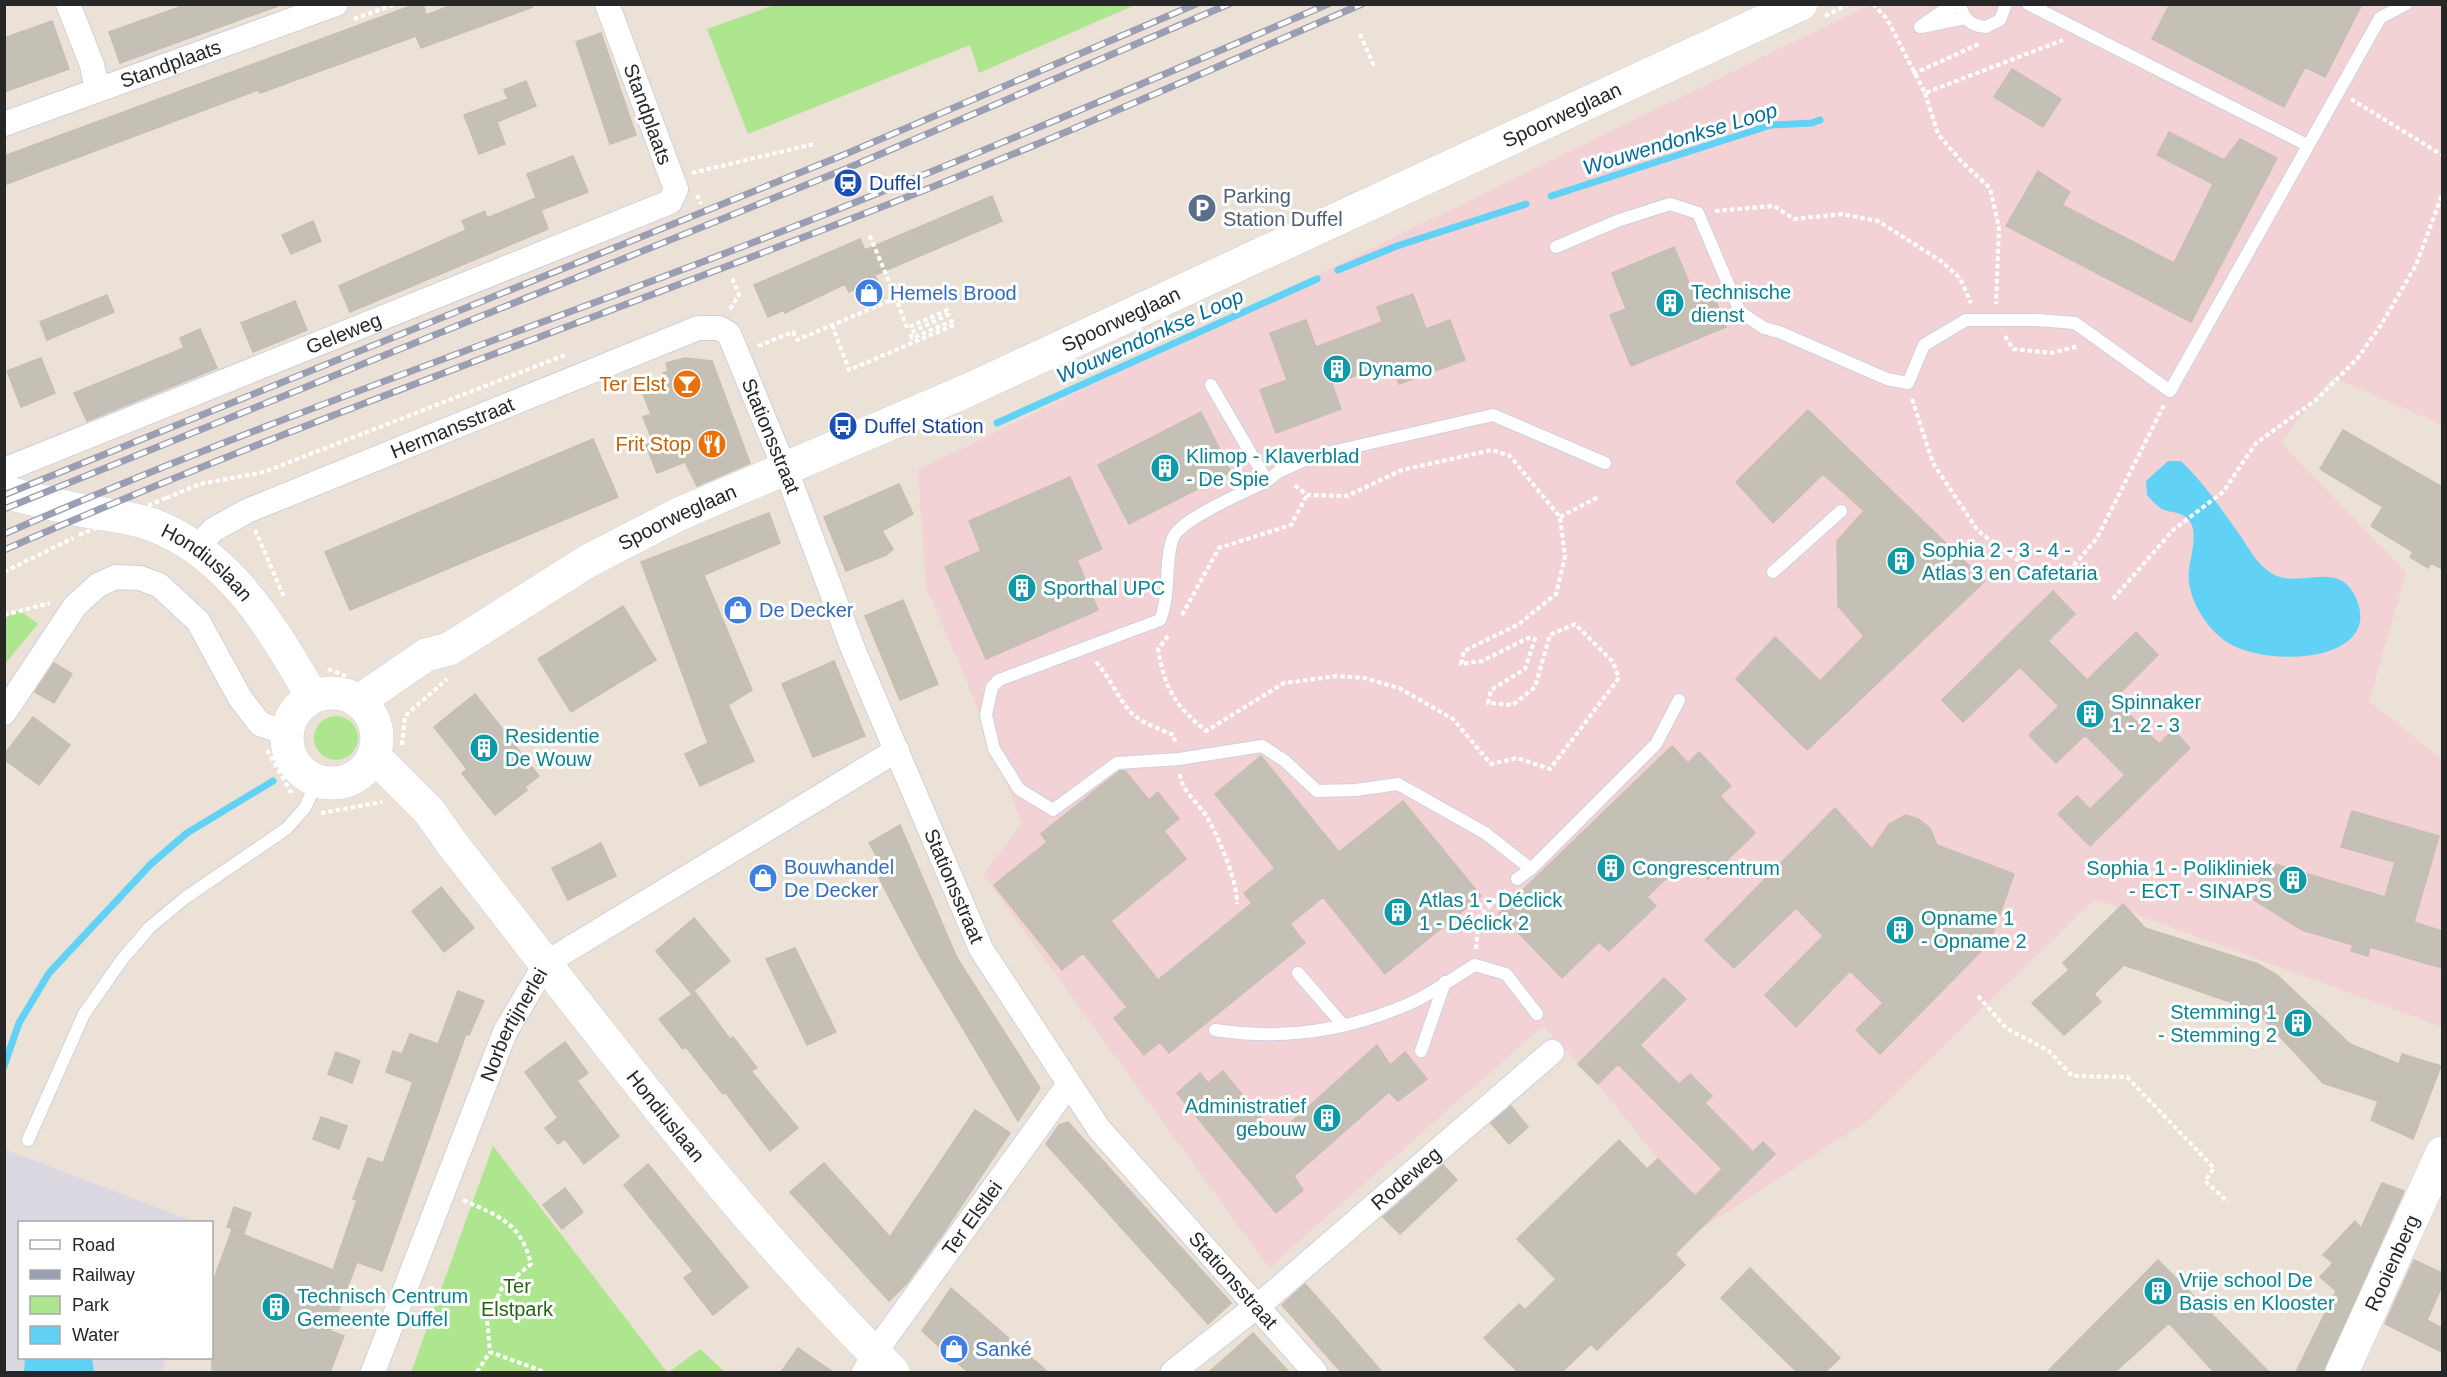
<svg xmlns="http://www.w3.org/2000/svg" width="2447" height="1377" viewBox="0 0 2447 1377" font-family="Helvetica,sans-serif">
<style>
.industrial{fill:#dbd8e2}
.medical{fill:#f3d2d5}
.green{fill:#aee68f}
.water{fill:#61d2f5}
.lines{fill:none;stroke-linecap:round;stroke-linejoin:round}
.stream{stroke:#61d2f5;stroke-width:7}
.building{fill:#c5c0b6;stroke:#c6beb1;stroke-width:1.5}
.lane-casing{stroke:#ccd1e1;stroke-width:14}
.street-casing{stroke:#ccd1e1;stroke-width:26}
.secondary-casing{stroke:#ccd1e1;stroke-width:34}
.path{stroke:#fff;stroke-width:4;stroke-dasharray:4.5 3;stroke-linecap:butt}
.lane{stroke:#fff;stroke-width:12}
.street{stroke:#fff;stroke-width:24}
.secondary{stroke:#fff;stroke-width:33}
.rail-casing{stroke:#9a9eb3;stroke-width:7}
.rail{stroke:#fff;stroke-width:4.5;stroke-dasharray:14;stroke-linecap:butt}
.path-bridge{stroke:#fff;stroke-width:4;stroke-dasharray:4.5 3;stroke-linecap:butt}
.labels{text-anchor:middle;stroke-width:6;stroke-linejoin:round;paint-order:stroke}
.street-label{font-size:20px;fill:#272727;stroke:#fff}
.transit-label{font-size:20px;fill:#164399;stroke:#fff;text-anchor:start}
.service-label{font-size:20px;fill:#4e5e75;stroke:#fff;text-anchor:start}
.culture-label{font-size:20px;fill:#0d838f;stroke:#fff;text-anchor:start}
.shop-label{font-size:20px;fill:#366cbe;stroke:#fff;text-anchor:start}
.food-label{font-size:20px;fill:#c56008;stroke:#fff;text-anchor:end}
.park-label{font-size:20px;fill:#276615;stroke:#fff}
.water-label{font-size:21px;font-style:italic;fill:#056c9c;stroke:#fff}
</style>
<rect width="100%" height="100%" fill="#ebe1d6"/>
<path class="industrial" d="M4,1149L195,1222H20V1358H166L161,1372H5Z"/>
<path class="medical" d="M1869,5H2442V425L2332,377L2281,442L2406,573L2369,701L2442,760V1027L2094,899L1870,1119L1698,1231L1642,1174L1657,1158L1598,1084L1543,1026L1269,1268L983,875L1022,823L964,674L926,588L918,470Z"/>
<path class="green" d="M777,4H1135V5L979,73L970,45L748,134L707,29Z
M19,610L38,624L5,664V618Z
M314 738a22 22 0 1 1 44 0a22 22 0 1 1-44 0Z
M493,1146L667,1372H411Z
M700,1349L725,1372H669Z"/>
<path class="water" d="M2168,461H2181C2204,483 2221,509 2240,535C2249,549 2257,564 2271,573C2297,590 2336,560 2354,594C2391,664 2257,671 2220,637C2204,623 2192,603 2189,583C2186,564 2201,536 2189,520C2183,512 2172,513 2164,510C2157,507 2152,500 2147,495L2146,481Z
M25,1358H92L94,1372H24Z"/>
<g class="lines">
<path class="stream" d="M1551,196L1771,125L1812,123L1820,120
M1338,270L1397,246L1526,204
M997,423L1317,279
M4,1066L19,1023L49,973L151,864L187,833L273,781"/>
</g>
<path class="building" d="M188,4L278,6L120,63L109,32Z
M416,4H423L426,15L455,4L533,7L421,48L416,36L260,93L258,90L4,185V156Z
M2170,4H2362L2325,77L2305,67L2284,107L2152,39Z
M52,21L69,69L4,92V38Z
M601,33L636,135L610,144L576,42Z
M2012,69L2061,99L2043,127L1994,97Z
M526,81L536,106L497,122L505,144L479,154L464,115L508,99L504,90Z
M2169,132L2224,160L2240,139L2277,158L2191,322L2006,226L2038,171L2070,192L2062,205L2174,263L2213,184L2157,155Z
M573,156L588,192L541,210L548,229L350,312L339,286L466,230L462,221L485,211L487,218L536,198L527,174Z
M992,196L1002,221L875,275L877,280L849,292L845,284L785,313L784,310L768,317L754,285L860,239L865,250Z
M313,221L321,241L291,254L282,235Z
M1674,247L1695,297L1712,291L1726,327L1631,366L1610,315L1626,309L1612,273Z
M1413,294L1426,329L1450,320L1465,360L1399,384L1391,363L1332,384L1341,409L1276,433L1260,390L1287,380L1270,333L1306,320L1316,347L1382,322L1377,307Z
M107,295L114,312L47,340L40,322Z
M295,301L307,330L253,352L241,323Z
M200,329L217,368L87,421L74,393L184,348L180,338Z
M41,358L55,393L21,407L7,371Z
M685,358L712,361L750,463L697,486L685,462L657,473L646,445L653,442L643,417L651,414L641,389L666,380L663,373L668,371L666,363Z
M1808,410L1985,581L1807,750L1736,679L1775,637L1820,681L1864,636L1838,606L1837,541L1864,511L1823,474L1773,523L1736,482Z
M1201,412L1231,472L1129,524L1098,465Z
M2343,430L2442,487V569L2431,563L2428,568L2410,557L2413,552L2371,526L2383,507L2320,469Z
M593,439L618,497L350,610L325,552Z
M1070,477L1102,549L1077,560L1098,610L986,659L945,567L981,551L969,521Z
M899,484L913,514L882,531L893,549L886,555L846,571L824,517Z
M769,513L780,543L704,575L752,690L728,705L754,761L700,786L685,754L708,743L641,562Z
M2053,591L2075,614L2048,641L2087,680L2136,632L2158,655L2114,699L2159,744L2173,730L2190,748L2090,846L2058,814L2077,796L2090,809L2125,775L2085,735L2056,763L2029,735L2059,706L2020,667L1963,722L1942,700Z
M903,600L938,684L900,700L865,616Z
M623,606L656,660L571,712L538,659Z
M834,661L865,736L813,757L782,684Z
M54,663L72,674L54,703L35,692Z
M475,694L539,776L525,787L527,790L495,815L462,773L467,769L434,727Z
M33,717L70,745L39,785L4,759V755Z
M1672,746L1688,763L1699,752L1731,786L1720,796L1755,833L1708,879L1687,858L1647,897L1656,906L1609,951L1599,942L1562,978L1499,913Z
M1261,756L1339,852L1403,801L1481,896L1385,974L1323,897L1290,924L1305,943L1169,1053L1160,1042L1144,1055L1114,1018L1127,1007L1083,953L1062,970L994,885L1047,842L1041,834L1103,784L1120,771H1125L1149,800L1158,792L1179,819L1164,831L1186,859L1111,921L1158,980L1252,903L1244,893L1275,868L1215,794Z
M1835,808L1872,849L1889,824L1906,815L1918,819L1930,828L1937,845L2014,874L1990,942L1880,1054L1856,1030L1883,1003L1850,971L1796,1027L1765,995L1823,936L1796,908L1734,968L1705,940Z
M2352,811L2439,836L2414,922L2442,931V968L2370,947L2368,956L2351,951L2353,945L2302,930L2254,900L2265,861L2385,897L2395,862L2341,847Z
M900,825L957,958L1040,1088L1018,1121L921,958L879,878L887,874L869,843Z
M601,843L616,876L568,900L552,868Z
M441,887L474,928L444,952L412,911Z
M2123,904L2145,928L2258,964L2277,975L2350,1044L2399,1064L2402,1054L2441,1066L2413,1139L2371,1120L2378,1101L2323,1083L2256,1011L2124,965L2094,994L2101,1002L2064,1035L2032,1003L2069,970L2063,963Z
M694,918L730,961L691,993L656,951Z
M795,948L836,1032L807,1045L766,959Z
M1664,978L1686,999L1640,1045L1679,1084L1690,1074L1712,1096L1705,1103L1753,1152L1763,1142L1775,1154L1675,1254L1685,1265L1597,1350L1591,1344L1562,1372H1518L1484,1338L1519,1304L1525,1310L1556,1279L1517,1239L1619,1140L1647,1169L1658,1159L1695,1196L1722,1169L1618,1064L1598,1084L1578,1064Z
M458,991L484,1001L469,1035L466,1034L382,1271L357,1262L331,1331L344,1336L330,1372H212V1284L232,1230L333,1270L357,1200L353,1199L368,1158L383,1163L413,1082L386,1072L393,1051L402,1054L410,1034L438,1044Z
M695,992L730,1039L733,1037L757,1068L751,1071L798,1128L770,1151L725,1092L723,1094L686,1047L683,1049L659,1019Z
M565,1042L588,1073L577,1081L619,1136L584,1164L565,1139L558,1144L545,1128L558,1118L525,1072Z
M1377,1045L1390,1065L1405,1052L1427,1079L1398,1101L1389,1092L1294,1176L1303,1190L1276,1213L1177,1093L1200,1073L1208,1083L1223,1071L1276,1136Z
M336,1052L360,1061L352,1083L328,1074Z
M1511,1106L1528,1127L1509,1144L1491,1123Z
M975,1110L1010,1133L941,1236L907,1283L889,1301L790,1192L824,1163L890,1237Z
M321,1117L347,1126L339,1149L313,1139Z
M1068,1122L1231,1303L1208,1324L1046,1144L1059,1125Z
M648,1164L748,1287L713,1315L684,1278L693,1271L624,1185Z
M1443,1165L1457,1180L1400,1234L1383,1217Z
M2382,1183L2404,1191L2323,1372H2296L2336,1291L2320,1277L2333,1263L2323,1255L2355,1221L2361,1228Z
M565,1188L583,1212L562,1229L543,1205Z
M234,1207L251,1213L244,1233L227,1227Z
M2158,1260L2269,1372H2214L2169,1323L2115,1372H2047Z
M2414,1260L2442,1273V1286L2427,1320L2442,1328V1352L2385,1324Z
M1750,1268L1840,1358L1825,1372H1797L1721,1298Z
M1305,1284L1331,1313L1382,1372H1341L1282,1305Z
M951,1288L1020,1348L1048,1372H968L946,1353L922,1331Z
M1253,1333L1289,1372H1209Z
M798,1348L833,1372H781Z"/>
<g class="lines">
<g class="lane-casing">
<path id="lane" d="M1960,4C1963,19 1971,26 1986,27L2000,20L2006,4
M2028,4L2307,145
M1920,27L1941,12L1960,5
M1921,27L1965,18
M1556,247L1617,221L1670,204L1698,213L1740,312L1764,328L1779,332L1887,379L1908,383L1924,345L1966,320H2038L2075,323L2170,391L2380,18L2406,4
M1211,385L1267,481L1278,472L1314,456L1493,415L1605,463
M1267,481C1247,491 1180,519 1173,538C1164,560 1171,594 1160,620L999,680L992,687L986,715L994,749L1019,789L1053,810L1117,763L1179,759L1262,746L1285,761L1317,791L1356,790L1398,784L1485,833L1531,869
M1773,572L1841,511
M1517,879L1531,869L1656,744L1679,700
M1298,973L1343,1025
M1215,1030C1279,1040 1340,1032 1399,1008C1426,998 1451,979 1475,965L1506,974L1537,1014
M1421,1051L1445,982
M28,1140L84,1014L121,961L149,928L185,898L286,829L305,808L317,781"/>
</g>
<g class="street-casing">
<g id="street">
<path d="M68,4L92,65L97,89"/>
<path id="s1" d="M4,124L336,4"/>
<path id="s2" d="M4,470L670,202L676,189L607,4"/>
<path id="s3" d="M196,549L213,530L247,511L698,328H719L729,334L793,489L853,649L981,949L1099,1129L1315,1372"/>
<path d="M4,713L75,606L98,585L116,577L140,578L159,585L198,621L240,698L260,724L287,733"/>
<path id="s4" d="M373,1372L505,1032L546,963L897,750"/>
<path id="s5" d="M864,1372L886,1337L1069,1084"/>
<path id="s6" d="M1173,1372L1271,1295L1552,1052"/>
</g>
</g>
<g class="secondary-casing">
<g id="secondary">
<path id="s7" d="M4,492C31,499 58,506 85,511C107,515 132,517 153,525C231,555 272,628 312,696"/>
<circle cx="332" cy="738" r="45"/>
<path id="s8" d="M359,701L426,655L449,649L588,561L677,515L966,391L1801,4"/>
<path id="s9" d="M374,756L429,811L453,845C595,1025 730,1211 893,1372"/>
<path id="s10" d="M2342,1372L2442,1153"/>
</g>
</g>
<path class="path" d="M1873,4L1887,19L1925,93L2063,40
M1825,16L1849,4
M354,19L396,4
M1360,34L1374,66
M1913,74L1979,44
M1925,93L1938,134L1961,161L1990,188L1999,228L1996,304
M2351,99L2442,155
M692,173L814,144
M697,195L701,204
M1715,211L1774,206L1794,219L1842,214L1878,221L1941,261L1960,278L1971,303
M730,309L739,295L732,278
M832,325L849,370L954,325L952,321L912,338L910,333L949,314L947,310L907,328L896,298
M2005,336L2013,349L2051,353L2079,346
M758,346L793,332L797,340L896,298L869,234
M1912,399L1933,463L1978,531L2031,570
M166,498L200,484L264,472L565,355
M1560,517L1598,497
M255,530L284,597
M4,572L73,538
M2064,577L2097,538L2164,405
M2113,599L2173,530L2223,492L2256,443L2316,400L2357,359L2381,325L2416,265L2442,195
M4,615L50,603
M1182,615L1219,548L1291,525L1307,495
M1168,636L1158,649C1165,690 1175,705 1206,731L1284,683L1337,676L1364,678L1399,688L1453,719L1491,764L1517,758L1550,769L1619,678L1613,662L1575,624L1550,635L1535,687L1513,705L1488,703L1491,690L1525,669L1535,639L1528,638L1482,661L1461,664L1464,651L1519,624L1556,594L1565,557L1560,517L1510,456L1492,450L1402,470L1347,496L1307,495L1293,484
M1096,662C1110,678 1116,694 1128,709C1138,722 1159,729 1174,735L1175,743
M328,669L346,676
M402,745L405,716L447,679
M267,750L293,796
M1180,774C1181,790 1198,803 1207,817C1218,836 1238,882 1237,904
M321,813L382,802
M1476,949L1479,916L1506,890
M1978,996L2006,1028L2049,1051L2072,1076L2127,1077L2214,1168L2205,1181L2228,1202
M463,1200C499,1216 521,1223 531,1264L502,1288L487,1318L490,1352L545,1372
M477,1372L490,1352"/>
<use href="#lane" class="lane"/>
<use href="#street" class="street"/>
<use href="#secondary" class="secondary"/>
<g class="rail-casing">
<path id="rail" d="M4,495L841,156L1196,4
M4,509L848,168L1229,4
M4,534C234,433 471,350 705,261C915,181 1122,93 1328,4
M4,550C285,427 575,326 861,215C1030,150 1196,76 1362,4"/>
</g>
<use href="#rail" class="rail"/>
<path class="path-bridge" d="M79,535L166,498"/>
</g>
<defs>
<g id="station-disc" transform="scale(1.5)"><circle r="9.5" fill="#1a4fb4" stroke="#fff"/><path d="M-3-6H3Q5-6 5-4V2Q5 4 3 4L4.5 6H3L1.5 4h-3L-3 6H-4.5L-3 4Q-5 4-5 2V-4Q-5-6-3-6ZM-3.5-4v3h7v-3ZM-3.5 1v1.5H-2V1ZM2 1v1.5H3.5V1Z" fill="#fff"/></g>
<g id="parking-disc" transform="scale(1.5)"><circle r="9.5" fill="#5c6f8a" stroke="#fff"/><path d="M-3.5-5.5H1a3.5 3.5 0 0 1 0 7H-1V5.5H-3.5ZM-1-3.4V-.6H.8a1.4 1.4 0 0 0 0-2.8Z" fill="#fff"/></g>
<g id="shop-disc" transform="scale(1.5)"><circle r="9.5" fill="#3f7fe0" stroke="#fff"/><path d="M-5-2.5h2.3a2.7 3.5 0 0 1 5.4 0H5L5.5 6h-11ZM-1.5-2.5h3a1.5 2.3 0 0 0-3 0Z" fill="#fff"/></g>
<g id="building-disc" transform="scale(1.5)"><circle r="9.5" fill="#0f9aa8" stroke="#fff"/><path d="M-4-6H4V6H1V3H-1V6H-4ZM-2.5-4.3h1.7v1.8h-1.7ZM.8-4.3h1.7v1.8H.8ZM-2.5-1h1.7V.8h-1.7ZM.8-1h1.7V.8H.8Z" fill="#fff"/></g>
<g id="bar-disc" transform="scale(1.5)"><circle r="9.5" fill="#e8710a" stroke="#fff"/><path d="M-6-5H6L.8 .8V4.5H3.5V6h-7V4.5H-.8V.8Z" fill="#fff"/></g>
<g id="bus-disc" transform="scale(1.5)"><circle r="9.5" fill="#1a4fb4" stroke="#fff"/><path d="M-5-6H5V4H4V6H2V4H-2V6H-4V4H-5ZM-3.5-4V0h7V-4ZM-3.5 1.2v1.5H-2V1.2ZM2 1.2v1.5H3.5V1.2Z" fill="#fff"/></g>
<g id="restaurant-disc" transform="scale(1.5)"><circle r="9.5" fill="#e8710a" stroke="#fff"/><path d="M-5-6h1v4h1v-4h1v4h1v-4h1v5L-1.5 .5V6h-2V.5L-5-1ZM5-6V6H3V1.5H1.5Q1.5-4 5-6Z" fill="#fff"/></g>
</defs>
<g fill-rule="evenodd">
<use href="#station-disc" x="848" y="183"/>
<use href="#parking-disc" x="1202" y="208"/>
<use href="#shop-disc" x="869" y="293"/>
<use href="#building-disc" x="1670" y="303"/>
<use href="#building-disc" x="1337" y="369"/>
<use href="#bar-disc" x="687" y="384"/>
<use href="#bus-disc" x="843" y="426"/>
<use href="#restaurant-disc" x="712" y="444"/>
<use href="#building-disc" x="1165" y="468"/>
<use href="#building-disc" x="1901" y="561"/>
<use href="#building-disc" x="1022" y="588"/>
<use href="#shop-disc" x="738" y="610"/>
<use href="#building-disc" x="2090" y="714"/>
<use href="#building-disc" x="484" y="748"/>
<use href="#building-disc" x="1611" y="868"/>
<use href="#shop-disc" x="763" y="878"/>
<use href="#building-disc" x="2293" y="880"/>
<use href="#building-disc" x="1398" y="912"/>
<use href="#building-disc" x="1900" y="930"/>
<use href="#building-disc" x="2298" y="1023"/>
<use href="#building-disc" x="1327" y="1118"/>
<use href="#building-disc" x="2158" y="1291"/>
<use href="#building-disc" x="276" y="1307"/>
<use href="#shop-disc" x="954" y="1349"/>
</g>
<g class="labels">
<g class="street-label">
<text dy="7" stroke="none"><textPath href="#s1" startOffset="177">Standplaats</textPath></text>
<text transform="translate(648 114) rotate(70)" y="7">Standplaats</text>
<text dy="7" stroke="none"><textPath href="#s8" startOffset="1341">Spoorweglaan</textPath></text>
<text dy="7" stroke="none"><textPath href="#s8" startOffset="855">Spoorweglaan</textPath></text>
<text dy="7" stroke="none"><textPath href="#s2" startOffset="366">Geleweg</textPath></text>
<text dy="7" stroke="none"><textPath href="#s3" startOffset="286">Hermansstraat</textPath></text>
<text dy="7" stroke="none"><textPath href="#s3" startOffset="694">Stationsstraat</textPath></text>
<text dy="7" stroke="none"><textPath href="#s8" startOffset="369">Spoorweglaan</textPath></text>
<text dy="7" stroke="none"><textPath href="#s7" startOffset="219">Hondiuslaan</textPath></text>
<text dy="7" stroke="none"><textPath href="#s3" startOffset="1180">Stationsstraat</textPath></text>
<text dy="7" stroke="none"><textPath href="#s4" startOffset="375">Norbertijnerlei</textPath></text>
<text dy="7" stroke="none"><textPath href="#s9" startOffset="464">Hondiuslaan</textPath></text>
<text dy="7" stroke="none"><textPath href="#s6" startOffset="303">Rodeweg</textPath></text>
<text dy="7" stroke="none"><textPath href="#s5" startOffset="188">Ter Elstlei</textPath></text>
<text dy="7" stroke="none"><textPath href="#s10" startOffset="120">Rooienberg</textPath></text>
<text dy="7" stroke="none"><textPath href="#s3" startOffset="1666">Stationsstraat</textPath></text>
</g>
<g class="transit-label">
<text x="869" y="190">Duffel</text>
<text x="864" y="433">Duffel Station</text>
</g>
<g class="service-label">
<text x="1223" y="203">Parking<tspan x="1223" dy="23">Station Duffel</tspan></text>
</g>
<g class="culture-label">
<text x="1691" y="299">Technische<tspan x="1691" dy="23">dienst</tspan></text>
<text x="1358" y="376">Dynamo</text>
<text x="1186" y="463">Klimop - Klaverblad<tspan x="1186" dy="23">- De Spie</tspan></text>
<text x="1922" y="557">Sophia 2 - 3 - 4 -<tspan x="1922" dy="23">Atlas 3 en Cafetaria</tspan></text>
<text x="1043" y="595">Sporthal UPC</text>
<text x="2111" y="709">Spinnaker<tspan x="2111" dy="23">1 - 2 - 3</tspan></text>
<text x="505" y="743">Residentie<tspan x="505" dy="23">De Wouw</tspan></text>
<text x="1632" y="875">Congrescentrum</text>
<text x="2272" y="875" text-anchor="end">Sophia 1 - Polikliniek<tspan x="2272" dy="23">- ECT - SINAPS</tspan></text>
<text x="1419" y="907">Atlas 1 - Déclick<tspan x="1419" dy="23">1 - Déclick 2</tspan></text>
<text x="1921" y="925">Opname 1<tspan x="1921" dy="23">- Opname 2</tspan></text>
<text x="2277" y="1019" text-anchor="end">Stemming 1<tspan x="2277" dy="23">- Stemming 2</tspan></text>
<text x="1306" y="1113" text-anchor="end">Administratief<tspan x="1306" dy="23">gebouw</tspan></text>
<text x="2179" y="1287">Vrije school De<tspan x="2179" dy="23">Basis en Klooster</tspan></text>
<text x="297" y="1303">Technisch Centrum<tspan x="297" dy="23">Gemeente Duffel</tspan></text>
</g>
<g class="shop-label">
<text x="890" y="300">Hemels Brood</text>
<text x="759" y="617">De Decker</text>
<text x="784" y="874">Bouwhandel<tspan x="784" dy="23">De Decker</tspan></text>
<text x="975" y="1356">Sanké</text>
</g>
<g class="food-label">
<text x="666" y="391">Ter Elst</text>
<text x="691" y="451">Frit Stop</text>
</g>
<g class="park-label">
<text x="517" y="1293">Ter<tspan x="517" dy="23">Elstpark</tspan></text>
</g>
<g class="water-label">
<text transform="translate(1680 139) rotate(-17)" y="7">Wouwendonkse Loop</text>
<text transform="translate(1150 336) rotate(-24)" y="7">Wouwendonkse Loop</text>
</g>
</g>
<rect width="2447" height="1377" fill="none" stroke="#272727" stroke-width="12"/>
<rect x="18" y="1221" width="195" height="138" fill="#ffffff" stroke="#a9a9a9" stroke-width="1.5"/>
<rect x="30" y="1240" width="30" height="9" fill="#ffffff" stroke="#a9a9a9" stroke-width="1.5"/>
<text x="72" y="1251" font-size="18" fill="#272727">Road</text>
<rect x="30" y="1270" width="30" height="9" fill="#9a9eb3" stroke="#a9a9a9" stroke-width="1.5"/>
<text x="72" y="1281" font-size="18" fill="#272727">Railway</text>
<rect x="30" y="1296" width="30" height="18" fill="#aee68f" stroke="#a9a9a9" stroke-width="1.5"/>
<text x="72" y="1311" font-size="18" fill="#272727">Park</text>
<rect x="30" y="1326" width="30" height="18" fill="#61d2f5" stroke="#a9a9a9" stroke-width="1.5"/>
<text x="72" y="1341" font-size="18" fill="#272727">Water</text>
</svg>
